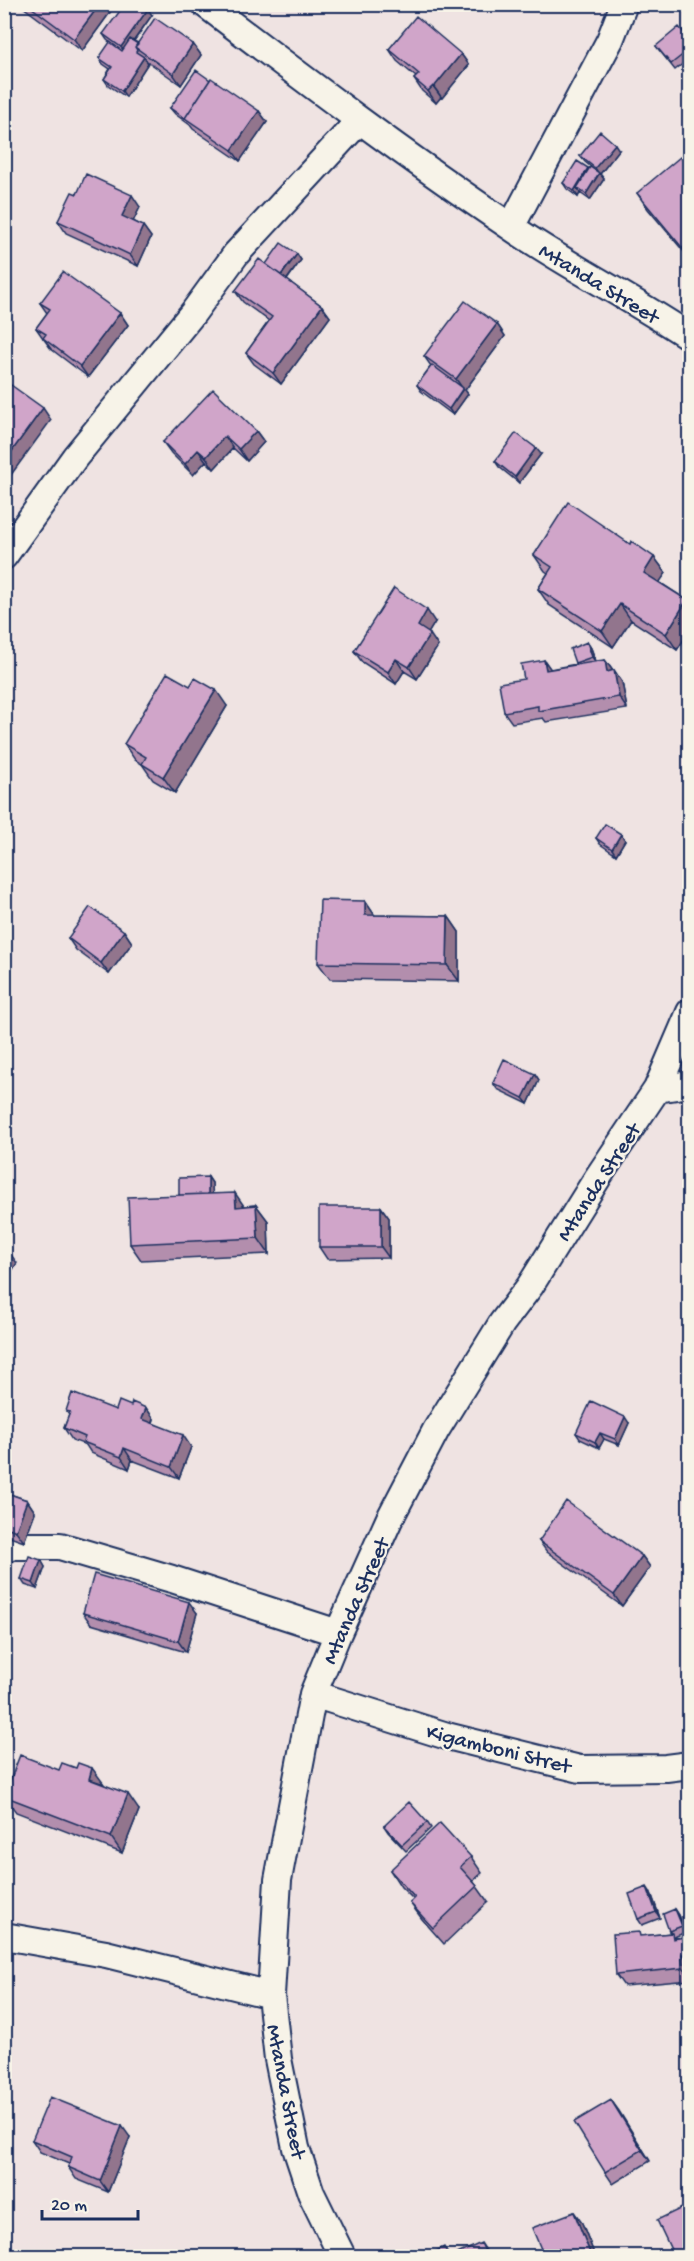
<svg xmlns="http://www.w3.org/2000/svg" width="694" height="2261" viewBox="0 0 694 2261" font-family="'Gochi Hand',sans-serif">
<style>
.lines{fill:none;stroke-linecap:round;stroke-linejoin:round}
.street-casing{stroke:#1b2f5e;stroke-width:30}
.street{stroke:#f7f3e8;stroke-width:26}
.wall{fill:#b38ead;stroke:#1b2f5e;stroke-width:1.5}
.shaded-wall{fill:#92748d;stroke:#1b2f5e;stroke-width:1.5}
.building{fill:#d0a5c9;stroke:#1b2f5e;stroke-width:1.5}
.labels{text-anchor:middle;stroke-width:4.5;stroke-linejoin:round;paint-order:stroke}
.street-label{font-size:22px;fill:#1b2f5e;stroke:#f7f3e8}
</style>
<rect width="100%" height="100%" fill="#efe3e2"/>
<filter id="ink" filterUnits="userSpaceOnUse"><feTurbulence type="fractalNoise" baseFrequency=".0167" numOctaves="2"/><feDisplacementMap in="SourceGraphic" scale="12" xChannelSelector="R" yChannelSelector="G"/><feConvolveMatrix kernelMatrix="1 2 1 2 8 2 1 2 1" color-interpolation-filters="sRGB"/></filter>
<g filter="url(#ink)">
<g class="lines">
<g class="street-casing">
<path id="street" d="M205,4C306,81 407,157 511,227C569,267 632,298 690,337
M511,227L610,40L624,4
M4,556L75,457L193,313L236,254L359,121
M657,1089L690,1084
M4,1549L14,1546H60L172,1579L338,1633
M313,1694L447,1736L580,1769L666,1768L690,1765
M4,1936L106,1954L271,1995
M342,2256L311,2193L296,2148L278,2059L271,1995L278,1880L313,1694L338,1633L389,1520L436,1430L502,1323L530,1286L598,1177L657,1089L690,1012"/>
</g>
<use href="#street" class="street"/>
</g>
<path class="wall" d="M19,4H112L114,7L82,51Z
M152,15L134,41L138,43L193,44L201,55L181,85L147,61L148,63L126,97L108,85L104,79L110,69L103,64L99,58L121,51L107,40L103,34Z
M690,40V58L675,70L656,46Z
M389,49L461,54L469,65L442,98L441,97L436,103L422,91L414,79L416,77L397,61Z
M170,108L259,111L267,122L240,161L193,129L190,125L175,114Z
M619,150L600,174L604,179L590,200L580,193L578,197L567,189L563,183L589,169L596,171L585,162L580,156Z
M690,168V259L648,209L637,193Z
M77,194L140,207L133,221L143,226L151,237L138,266L66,233L58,221Z
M297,254L301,260L287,280L322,306L330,317L281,384L254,364L246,353L269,321L243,302L235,291L266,264Z
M40,303L120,313L128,325L88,377L51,349L43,338L36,328L47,313Z
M497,324L505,336L465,390L468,394L453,415L421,391L417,385L431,366L424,356Z
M256,431L264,442L247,461L233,448L214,469L206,461L193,475L171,453L163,442Z
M541,454L519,483L499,467L495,461Z
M630,544L654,557L666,573L659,582L687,600L690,604V630L677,650L631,620L613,647L549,605L538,589L548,573L545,571L534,555Z
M435,622L428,633L438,646L417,679L404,671L396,684L362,662L354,651Z
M587,642L591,648L596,661L605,660L613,671L614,670L622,682L627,709L546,722L543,718L512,723L504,712L524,679L544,660L550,669L576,664L575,663Z
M190,686L227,706L175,793L153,780L142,764L135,760L124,744Z
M621,834L625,840L616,855L600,844L596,838Z
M365,901L374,915L448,916L459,932V981L330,979L318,963Z
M124,931L132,943L109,974L76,950L68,938Z
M535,1074L539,1080L528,1104L497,1089L493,1083Z
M208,1177L212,1183V1194L244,1206L256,1205L268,1221L269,1254L141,1260L130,1244L179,1195Z
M381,1207L389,1218V1258L327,1259L319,1247Z
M131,1406L146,1408L154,1419L153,1423L191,1447L179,1478L132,1460L129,1469L91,1453L86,1445L72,1440L64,1428L69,1415L66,1411L116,1410Z
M629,1423L619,1445L604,1439L599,1448L580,1439L576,1433Z
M4,1492L27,1500L35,1512L24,1542L4,1535Z
M539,1541L642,1556L650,1567L622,1606L547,1552Z
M41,1560L45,1567L37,1589L25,1585L21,1579Z
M83,1613H197L186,1652L91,1624Z
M59,1770L104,1785L139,1810L122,1853L16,1812L4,1796Z
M427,1822L431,1828L406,1851L388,1832L384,1826Z
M471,1857L482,1873L473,1881L488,1902L444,1944L422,1919L410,1903L414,1900L401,1887L390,1870Z
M651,1893L660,1918L642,1925L638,1919Z
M675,1909L679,1915L686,1932L674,1937L675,1938L685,1937L690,1944V1980L624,1986L616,1975L642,1936L671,1933L669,1931Z
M611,2100L650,2161L613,2184L605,2172Z
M130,2137L108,2192L76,2179L68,2167L69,2164L40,2152L32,2140Z
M690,2211V2256H674Z
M574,2212L582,2223L595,2256H544Z"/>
<path class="shaded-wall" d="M100,4H112L114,7L82,51L74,39Z
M117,4H124L120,9Z
M148,9L152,15L125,53L121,47Z
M193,44L201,55L181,85L173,74Z
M461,54L469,65L442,98L434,87Z
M144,57L148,63L126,97L122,91Z
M433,86L441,97L436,103L428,91Z
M259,111L267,122L240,161L232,150Z
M615,144L619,150L600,174L604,179L590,200L586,194L599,174L595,168Z
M588,168L593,174L577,188L580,193L578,197L574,191Z
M132,195L140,207L130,228L122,216Z
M143,226L151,237L138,266L130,255Z
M297,254L301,260L285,282L281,276Z
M322,306L330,317L281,384L273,373Z
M120,313L128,325L88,377L80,366Z
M497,324L505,336L465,390L468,394L453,415L449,409L463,389L456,379Z
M43,408L51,420L5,483L4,462Z
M256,431L264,442L247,461L239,449Z
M225,436L233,448L214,469L206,457Z
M536,448L541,454L519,483L515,477Z
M198,450L206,461L193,475L185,464Z
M654,557L666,573L655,589L644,573Z
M687,600L690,604V630L677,650L666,634Z
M620,604L631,620L613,647L602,631Z
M427,610L435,622L426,637L418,626Z
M430,634L438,646L417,679L409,667Z
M587,642L591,648L596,663L592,657Z
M396,659L404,671L396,684L388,672Z
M544,660L552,671L546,670Z
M605,660L613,671L607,672Z
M614,670L622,682L627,709L619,697Z
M216,690L227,706L175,793L163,777Z
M621,834L625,840L616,855L612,849Z
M365,901L376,917L365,915Z
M448,916L459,932V981L447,965Z
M124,931L132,943L109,974L101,963Z
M535,1074L539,1080L528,1104L523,1098Z
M208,1177L212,1183L213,1207L208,1201Z
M235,1193L246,1209L236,1207Z
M256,1205L268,1221L269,1254L258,1238Z
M381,1207L389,1218V1258L381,1247Z
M9,1252L17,1263L8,1277L4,1272V1259Z
M146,1408L154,1419L150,1431L142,1419Z
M625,1417L629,1423L619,1445L615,1439Z
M600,1433L604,1439L599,1448L595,1442Z
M183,1435L191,1447L179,1478L171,1467Z
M124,1448L132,1460L129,1469L121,1457Z
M27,1500L35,1512L24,1542L16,1531Z
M642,1556L650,1567L622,1606L614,1595Z
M41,1560L45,1567L37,1589L33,1583Z
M189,1602L197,1613L186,1652L178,1641Z
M92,1768L104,1784L89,1779Z
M128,1794L139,1810L122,1853L111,1837Z
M647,1887L651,1893L660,1918L656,1912Z
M675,1909L679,1915L686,1932L682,1926Z
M685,1937L690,1944V1958L687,1954Z
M682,1954L690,1965V1977L683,1968Z
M611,2100L619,2111L650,2161L642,2150Z
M122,2126L130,2137L108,2192L100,2181Z
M574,2212L582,2223L595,2256H592L590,2253Z
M481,2243L489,2255L490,2256H487Z"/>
<path class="building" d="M27,4H100L74,39Z
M125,4H142L148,9L121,47L103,34Z
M416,16L461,54L434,87L433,86L428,91L414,79L419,74L389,49Z
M155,18L193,44L173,74L135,47Z
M679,27L690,40V49L671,64L656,46Z
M130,39L138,44L135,47L137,50L136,52L144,57L122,91L104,79L112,67L99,58L110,42L122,51Z
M196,70L210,80L185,118L186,119L170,108Z
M211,78L259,111L232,150L185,118Z
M600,131L615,144L595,168L580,156Z
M680,157L690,168V257L637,193Z
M577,161L588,168L574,191L563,183Z
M590,167L599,173L586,194L577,188Z
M86,174L132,195L122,216L143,226L130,255L58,221L72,192L77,194Z
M281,243L297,254L281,275L266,264Z
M259,259L322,306L273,373L246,353L272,317L235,291Z
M63,272L120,313L80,366L43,338L46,334L36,328L50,309L40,303Z
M465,301L497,324L456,379L424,356Z
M432,365L463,388L449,409L417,385Z
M4,380L43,408L4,462Z
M213,389L256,431L239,449L225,436L206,457L198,450L185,464L163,442Z
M516,433L536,448L515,477L495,461Z
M568,502L630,544L631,541L654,557L644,573L687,600L666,634L620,604L602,631L538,589L552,567L534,555Z
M394,588L427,610L418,626L430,634L409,667L396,659L388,672L354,651Z
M587,642L592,657L575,663L570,649Z
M544,660L546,670L605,660L607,672L614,670L619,697L538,711V706L504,712L499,683L524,679L521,664Z
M167,673L190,686L195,678L216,690L163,777L142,764L146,757L124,744Z
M605,824L621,834L612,849L596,838Z
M320,900L365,901V915L448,916L447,965L318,963Z
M90,907L124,931L101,963L68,938Z
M504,1059L535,1074L523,1098L493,1083Z
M208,1177V1194L179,1195V1178Z
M235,1193L236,1207L256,1205L258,1238L130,1244L128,1197Z
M319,1207H381V1247H319Z
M4,1249L9,1252L4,1259Z
M72,1393L116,1410L119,1401L131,1406L132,1402L146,1408L142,1419L183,1435L171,1467L124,1448L121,1457L83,1442L85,1437L64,1428L70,1412L66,1411Z
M591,1401L625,1417L615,1439L600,1433L595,1442L576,1433Z
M4,1492L27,1500L16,1531L4,1526Z
M566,1501L642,1556L614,1595L539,1541Z
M29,1556L41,1560L33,1583L21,1579Z
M94,1574L189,1602L178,1641L83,1613Z
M20,1755L59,1770L62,1763L76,1768L78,1763L92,1768L89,1779L128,1794L111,1837L4,1796Z
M409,1802L427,1822L402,1845L384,1826Z
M440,1823L471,1857L460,1867L477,1886L433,1928L410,1903L415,1898L390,1870Z
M647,1887L656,1912L638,1919L629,1894Z
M675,1909L682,1926L669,1931L663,1914Z
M639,1932L640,1936L672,1933L673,1939L685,1937L687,1954H682L683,1968L616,1975L613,1934Z
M50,2097L122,2126L100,2181L68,2167L72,2157L32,2140Z
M611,2100L642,2150L605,2172L574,2122Z
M690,2137V2164L681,2140Z
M686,2206L690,2213V2250L674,2256L657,2220Z
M574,2212L590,2253L580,2256H544L532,2228Z
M481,2243L487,2256H453Z
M444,2247L449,2256H426Z"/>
</g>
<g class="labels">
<g class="street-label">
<text transform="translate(600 282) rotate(31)" y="8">Mtanda Street</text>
<text transform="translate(597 1181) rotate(-57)" y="8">Mtanda Street</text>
<text transform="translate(354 1600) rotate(-66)" y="8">Mtanda Street</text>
<text transform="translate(499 1747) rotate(14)" y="8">Kigamboni Stret</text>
<text transform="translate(288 2091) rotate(79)" y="8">Mtanda Street</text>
</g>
</g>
<rect width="694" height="2261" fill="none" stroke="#f7f3e8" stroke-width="24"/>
<rect x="12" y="12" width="670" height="2237" fill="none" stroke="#1b2f5e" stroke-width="2" filter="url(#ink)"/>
<path d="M42 2210v9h96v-9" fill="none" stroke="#1b2f5e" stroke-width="3"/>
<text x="51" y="2210" font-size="18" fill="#1b2f5e" stroke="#f7f3e8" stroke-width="4.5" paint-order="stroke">20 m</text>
</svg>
